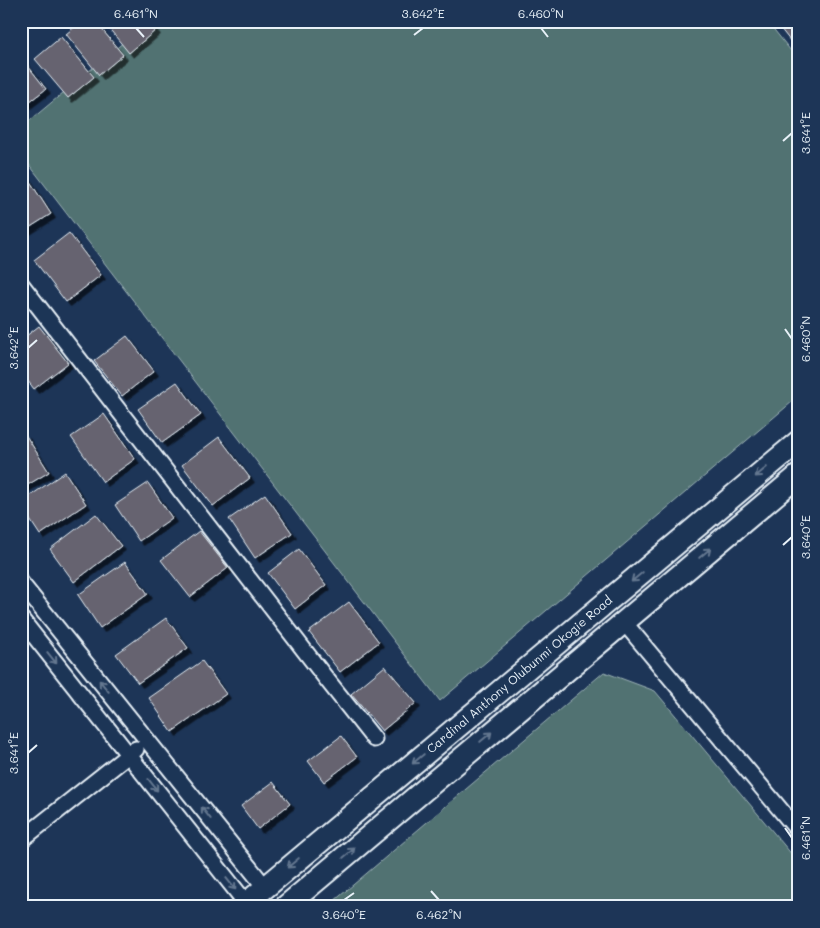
<svg xmlns="http://www.w3.org/2000/svg" width="820" height="928" viewBox="0 0 820 928" font-family="Mali,sans-serif">
<style>
.green{fill:#517272;stroke:#9cb2b5}
.building{fill:#666470;stroke:#e8f1f8;filter:url(#shadow)}
.lines{fill:none;stroke-linecap:round;stroke-linejoin:round}
.street-casing{stroke:#e8f1f8;stroke-width:19}
.secondary-casing{stroke:#e8f1f8;stroke-width:25}
.street{stroke:#1d3557;stroke-width:15}
.secondary{stroke:#1d3557;stroke-width:21}
.oneway{stroke:#64778f}
.ticks{fill:none;stroke:#e8f1f8;stroke-width:2}
.labels{text-anchor:middle;stroke-width:4.5;stroke-linejoin:round;paint-order:stroke}
.street-label{font-size:12px;fill:#e8f1f8;stroke:#1d3557}
.neatline{fill:none;stroke:#e8f1f8;stroke-width:2}
.ticks-label{font-size:12px;text-anchor:middle;fill:#e8f1f8}
</style>
<defs>
<filter id="shadow"><feDropShadow dx="4.5" dy="4.5" stdDeviation="0" flood-color="#0009"/></filter>
</defs>
<rect width="100%" height="100%" fill="#1d3557"/>
<filter id="ink" filterUnits="userSpaceOnUse"><feTurbulence type="fractalNoise" baseFrequency=".02" numOctaves="2"/><feDisplacementMap in="SourceGraphic" scale="10" xChannelSelector="R" yChannelSelector="G"/><feConvolveMatrix kernelMatrix="1 2 1 2 8 2 1 2 1" color-interpolation-filters="sRGB"/></filter>
<g filter="url(#ink)">
<path class="green" d="M149,21H767L799,61V396L440,701L21,154V128Z
M604,672L655,691L799,863V907H327Z"/>
<path class="building" d="M82,21H95L123,55L99,75L66,34Z
M103,21H148L156,30L129,53Z
M789,21H799V52L780,28Z
M61,37L94,77L68,98L35,59Z
M21,57L46,89L21,108Z
M22,169L51,214L21,233V170Z
M69,233L101,275L66,302L34,260Z
M39,326L68,363L34,389L21,372V340Z
M127,336L154,371L122,396L94,361Z
M177,382L201,415L162,443L138,409Z
M104,414L135,459L103,482L71,437Z
M25,434L49,472L21,489V436Z
M219,437L250,478L213,506L182,465Z
M65,472L86,504L40,535L21,506V502Z
M148,483L172,518L139,541L115,505Z
M265,494L292,533L255,558L229,519Z
M96,514L121,546L74,582L50,549Z
M199,531L228,568L190,597L161,560Z
M299,549L326,585L295,609L268,573Z
M125,562L148,594L100,628L78,595Z
M349,602L379,642L340,672L309,632Z
M166,618L188,648L138,683L116,654Z
M202,661L226,694L172,732L149,698Z
M385,666L416,703L382,731L351,694Z
M341,736L357,757L324,782L308,761Z
M273,782L290,804L258,829L241,806Z"/>
<g class="lines">
<g class="street-casing">
<path id="street" d="M21,284L328,681L374,739
M21,583L265,887
M21,619L246,903
M623,621L799,832
M21,840L136,749"/>
</g>
<g class="secondary-casing">
<g id="secondary">
<path id="s1" d="M242,907L799,441"/>
<path d="M285,907L799,475"/>
</g>
</g>
<use href="#street" class="street"/>
<use href="#secondary" class="secondary"/>
</g>
<defs><path id="oneway-shaft" d="M-6 0H5M1.5-3L5.5 0L1.5 3" fill="none" stroke-width="1.6" stroke-linecap="round" stroke-linejoin="round" transform="scale(1.25)"/></defs>
<g class="oneway">
<use href="#oneway-shaft" transform="translate(761 472) rotate(140)"/>
<use href="#oneway-shaft" transform="translate(705 553) rotate(-40)"/>
<use href="#oneway-shaft" transform="translate(637 577) rotate(140)"/>
<use href="#oneway-shaft" transform="translate(52 658) rotate(51)"/>
<use href="#oneway-shaft" transform="translate(104 686) rotate(-129)"/>
<use href="#oneway-shaft" transform="translate(486 737) rotate(-40)"/>
<use href="#oneway-shaft" transform="translate(418 759) rotate(140)"/>
<use href="#oneway-shaft" transform="translate(153 785) rotate(52)"/>
<use href="#oneway-shaft" transform="translate(206 813) rotate(-128)"/>
<use href="#oneway-shaft" transform="translate(349 853) rotate(-40)"/>
<use href="#oneway-shaft" transform="translate(293 863) rotate(140)"/>
<use href="#oneway-shaft" transform="translate(231 884) rotate(51)"/>
</g>
</g>
<path class="ticks" d="M136,28L144,37M541,28L548,37M414,35L423,28M783,141L792,133M785,329L792,339M28,348L37,340M783,545L792,537M28,753L37,745M785,828L792,838M431,891L439,900M344,900L354,893"/>
<g class="labels">
<g class="street-label">
<text dy="4" stroke="none"><textPath href="#s1" startOffset="362">Cardinal Anthony Olubunmi Okogie Road</textPath></text>
</g>
</g>
<rect width="820" height="928" fill="none" stroke="#1d3557" stroke-width="55"/>
<rect x="28" y="28" width="764" height="872" class="neatline"/>
<g class="ticks-label">
<text x="136" y="18">6.461°N</text>
<text x="423" y="18">3.642°E</text>
<text x="541" y="18">6.460°N</text>
<text transform="translate(806 133) rotate(-90)" y="4">3.641°E</text>
<text transform="translate(806 339) rotate(-90)" y="4">6.460°N</text>
<text transform="translate(14 348) rotate(-90)" y="4">3.642°E</text>
<text transform="translate(806 537) rotate(-90)" y="4">3.640°E</text>
<text transform="translate(14 753) rotate(-90)" y="4">3.641°E</text>
<text transform="translate(806 838) rotate(-90)" y="4">6.461°N</text>
<text x="344" y="919">3.640°E</text>
<text x="439" y="919">6.462°N</text>
</g>
</svg>
